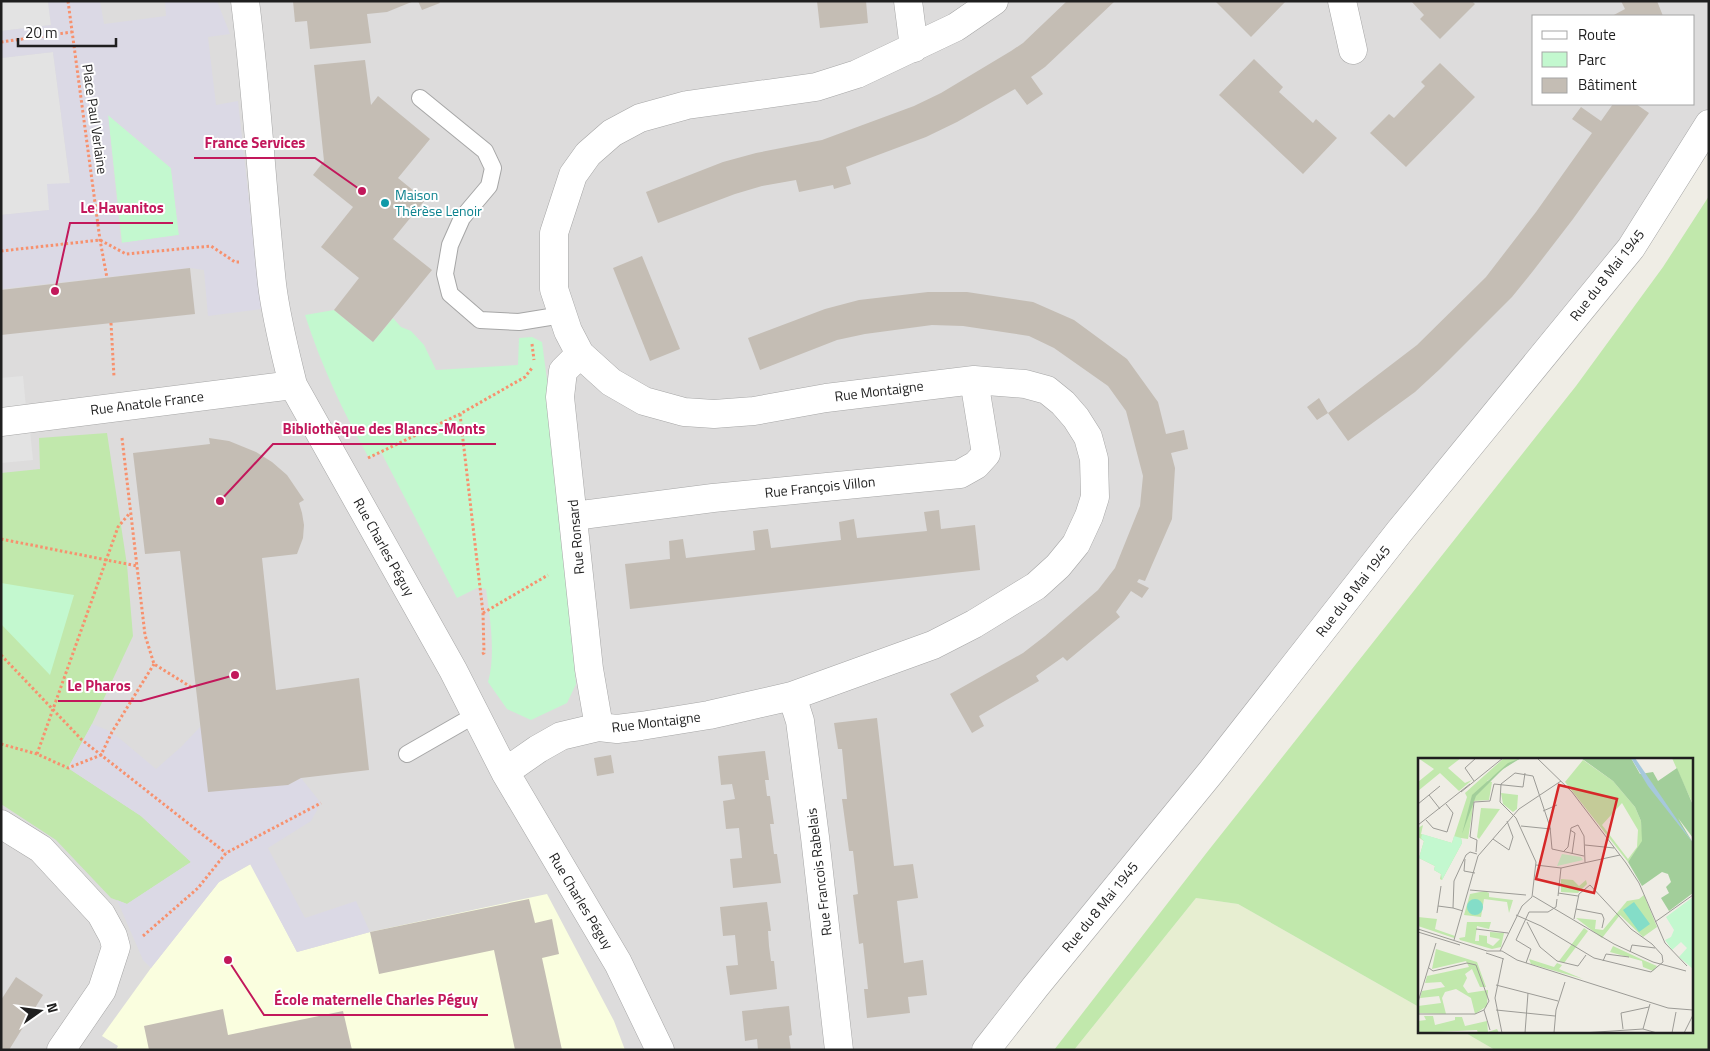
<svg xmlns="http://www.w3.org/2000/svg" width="1710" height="1051" viewBox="0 0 1710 1051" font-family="'Titillium Web',sans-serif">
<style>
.residential{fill:#dddcdc;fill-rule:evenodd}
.education{fill:#fafedf}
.farmland{fill:#e7eed1}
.grass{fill:#c1e8ac}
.park{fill:#c3f8cf}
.parking{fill:#e3e3e3}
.plaza{fill:#dbd9e5;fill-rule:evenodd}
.building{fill:#c4bdb4}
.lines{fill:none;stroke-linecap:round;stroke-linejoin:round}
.service-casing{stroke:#a6a6a6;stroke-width:18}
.minor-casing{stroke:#a6a6a6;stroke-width:29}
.tertiary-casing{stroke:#a6a6a6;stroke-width:29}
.path{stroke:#f7916e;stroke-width:3;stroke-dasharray:2.5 2.5;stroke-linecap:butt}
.service{stroke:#fff;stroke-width:16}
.minor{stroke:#fff;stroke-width:28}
.tertiary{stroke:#fff;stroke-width:28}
.culture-dot{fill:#0f9aa8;stroke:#fff;stroke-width:2}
.labels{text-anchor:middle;stroke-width:4;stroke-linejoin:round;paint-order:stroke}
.street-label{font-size:14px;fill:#1f1f1f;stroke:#fff}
.culture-label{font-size:14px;fill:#0d838f;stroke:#fff;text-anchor:start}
.inset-road{fill:none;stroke:#9c9b96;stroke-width:1}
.view{fill:#d62828;fill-opacity:0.15;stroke:#d62828;stroke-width:2.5}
.inset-edge{fill:none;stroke:#1f1f1f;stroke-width:2.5}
.leader{fill:none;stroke:#c2185b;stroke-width:2}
.callout-dot{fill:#c2185b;stroke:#fff;stroke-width:2}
.callout-label{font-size:15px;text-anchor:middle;font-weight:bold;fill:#c2185b;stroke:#fff;stroke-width:4;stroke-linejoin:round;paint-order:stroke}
</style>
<rect width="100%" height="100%" fill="#efede5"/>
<path class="residential" d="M1,1H1709V124L1631,248L986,1050H1ZM1534,16H1694V104H1534Z"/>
<path class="education" d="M251,864L297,952L370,932L547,894L614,1021L625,1050H116L118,1046L102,1036L151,968L219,882Z"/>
<path class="farmland" d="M1196,898L1238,904L1419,1007V1032H1464L1495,1050H1074Z"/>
<path class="grass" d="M1709,196V1050H1495L1464,1032H1691V760H1419V1007L1238,904L1196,898L1074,1050H1054L1208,851L1576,386L1663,267Z
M107,433L127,565L133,636L92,724L68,768L141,816L191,862L127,904L111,898L56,840L1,804V473L40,469L39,438Z"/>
<path class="park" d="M108,115L171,168L179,235L122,243Z
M334,310L373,342L393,318L401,327L411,331L424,345L436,370L518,365L519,338L532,337L542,342L547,380L576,684L567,703L531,720L507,709L488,682C496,655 490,617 486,589L477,588L457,598L381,452L369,458C343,412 321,365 305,315Z
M1,583L74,595L50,675L1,624Z"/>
<path class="parking" d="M1,1H48L51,25L1,31Z
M53,52L70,184L49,210L1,215V58Z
M23,376L26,407L1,410V378Z
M30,431L33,460L1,463V435Z"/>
<path class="plaza" d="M48,1H100L104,24L166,16L165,1H217L230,34L208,37L216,105L238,101L261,309L208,316L204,270L190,268L1,289V215L49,210L47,184L70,183L53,52L1,58V31L51,25ZM108,115L171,168L179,235L121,243Z
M92,724L112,732L156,769L181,747L201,726L288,785L301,778L321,803L311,821L268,848L305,918L356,901L370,932L297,952L250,864L219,882L151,968L143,960L117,900L127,904L191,862L141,816L68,768Z"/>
<path class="building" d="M293,1H414L387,12L367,14L371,43L310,49L307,21L295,22Z
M418,1H439L440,3L422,10Z
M817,1H866L868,23L820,28Z
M1067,1H1115L1045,67L1031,77L1043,94L1027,105L1015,89L957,122L926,137L846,167L851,184L834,189L833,185L799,192L796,180L762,186L735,194L658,223L646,192L723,162L756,153L822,140L914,106L941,93L1011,51L1023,43Z
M1215,1H1286L1251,37Z
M1411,1H1472L1475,4L1440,39L1420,19L1424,15Z
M1621,1H1657L1663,16H1612L1625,9Z
M1254,59L1283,87L1279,92L1313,123L1316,119L1337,138L1303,174L1219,95Z
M365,60L371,105L378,96L430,139L398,178L425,200L393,239L432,270L373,342L334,310L359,278L321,247L353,207L313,175L324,161L314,65Z
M1440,63L1475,97L1406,167L1370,133L1389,114L1394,118L1425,86L1421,82Z
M1613,104H1636L1649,113L1573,219L1533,271L1512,297L1440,369L1415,392L1348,441L1328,413L1417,345L1486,277L1536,212L1592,133L1572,119L1581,107L1601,121Z
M642,256L680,349L650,361L613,268Z
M190,268L195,314L1,335V290Z
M928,292H967L1033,302L1074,320L1127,359L1158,402L1166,434L1184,430L1188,449L1171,453L1175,468L1172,519L1145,581L1139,579L1137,582L1149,588L1142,598L1131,591L1116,612L1120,617L1067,661L1063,657L1036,676L1039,681L979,716L984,726L972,733L950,694L1023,653L1045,636L1098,590L1115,568L1140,506L1143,476L1126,411L1108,386L1054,348L1029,336L963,326L932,325L865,334L837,340L760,370L748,338L825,309L859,300Z
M1319,398L1328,413L1317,420L1307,407Z
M209,438L229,441L256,452L272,462L287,475L304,500L299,503L302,513L304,525L303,538L297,554L262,558L276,690L359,678L369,770L301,778L288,785L208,792L180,551L145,554L133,453L210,444Z
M939,510L941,529L975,525L980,570L630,609L625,564L670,559L669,541L683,539L686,558L755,550L753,531L768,529L771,548L841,540L839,522L854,519L857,538L927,531L924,512Z
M877,718L894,866L913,864L918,898L897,901L904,963L923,960L927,995L908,997L910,1013L867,1018L864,989H868L863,943L859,944L853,895L858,894L853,851H849L842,799H847L842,749H838L834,723Z
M765,751L769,780H765L767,796H770L774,824H770L774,854H777L781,883L733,888L730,859L742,858L739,828L726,829L723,801L735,799L732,784L721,785L718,756Z
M611,755L614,773L597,776L594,758Z
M529,899L535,923L552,919L559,954L542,958L562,1050H515L494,950L379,974L370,932Z
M767,902L771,931H768L769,946L771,961H774L777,989L730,995L726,966L738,965L735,935L723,936L720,907Z
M16,977L43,995L9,1050H1V1000Z
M789,1006L792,1035L789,1036L791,1050H758L757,1039L745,1041L742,1011Z
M223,1009L228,1035L343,1011L352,1050H149L144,1026Z"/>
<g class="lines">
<g class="service-casing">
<path id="service" d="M420,98L485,151L493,168L489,186L462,218L450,245L445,274L450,294L480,320L519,322L562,315
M407,754L475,715"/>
</g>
<g class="minor-casing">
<path id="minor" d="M245,1C257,95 262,190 272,284C276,318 285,352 293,385L453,670L505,772L618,963L660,1050
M908,1L914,48
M1342,1L1353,50
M580,354L563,371L560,397L589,669L599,727
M1,422L293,385
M574,516L713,498L960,474L976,465L986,454L974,380
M792,696L800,721L815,837L839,1050
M505,772L538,749L561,736L599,727L617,729L641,726L709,715L792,696L933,645L974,624L1036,586L1058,566L1076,544L1089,516L1095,497L1094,459L1088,437L1076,418L1063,403L1047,390L1025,384L974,380L826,398L754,411L714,414L684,412L644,401L611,382L580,354L568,331L554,289V233L573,175L588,154L612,133L640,118L687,105L816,87L857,74L956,27L994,1
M1,824L41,849L101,914L113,936L116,947L102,990L61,1050"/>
</g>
<g class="tertiary-casing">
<path id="tertiary" d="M986,1050L1036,986L1211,772L1399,532L1631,248L1709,124"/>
</g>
<path class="path" d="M68,1L100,240L107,278
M1,42L72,32
M1,251L100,240L126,254L211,246L235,262H239
M111,323L114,377
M532,344L534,360
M460,414L483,613L484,653L480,655
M122,438L145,635L154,664L191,687
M368,458L460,414L525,377L532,368
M1,539L137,566
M483,613L548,575
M1,655L82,740L226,853
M1,744L37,754L68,768L101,755L112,732L154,664
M37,754L118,527L129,514
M143,936L198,888L226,853L321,803"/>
<use href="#service" class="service"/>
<use href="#minor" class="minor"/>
<use href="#tertiary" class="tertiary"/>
</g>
<circle class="culture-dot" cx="385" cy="203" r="5"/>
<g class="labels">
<g class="street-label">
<text transform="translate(95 119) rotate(82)" y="5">Place Paul Verlaine</text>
<text transform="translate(1607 275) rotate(-52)" y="5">Rue du 8 Mai 1945</text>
<text transform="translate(879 391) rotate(-7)" y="5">Rue Montaigne</text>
<text transform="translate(147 403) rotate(-7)" y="5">Rue Anatole France</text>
<text transform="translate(820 487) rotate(-6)" y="5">Rue François Villon</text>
<text transform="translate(576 537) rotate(-95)" y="5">Rue Ronsard</text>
<text transform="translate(384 547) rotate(61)" y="5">Rue Charles Péguy</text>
<text transform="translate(1353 591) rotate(-52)" y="5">Rue du 8 Mai 1945</text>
<text transform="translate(656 722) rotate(-7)" y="5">Rue Montaigne</text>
<text transform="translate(819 872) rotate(-97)" y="5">Rue Francois Rabelais</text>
<text transform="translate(581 901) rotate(59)" y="5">Rue Charles Péguy</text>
<text transform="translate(1100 907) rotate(-51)" y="5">Rue du 8 Mai 1945</text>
</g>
<g class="culture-label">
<text x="395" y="200">Maison<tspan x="395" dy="16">Thérèse Lenoir</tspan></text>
</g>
</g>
<g transform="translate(1418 758)">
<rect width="275" height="275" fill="#efede5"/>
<path d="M0,0H43L30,10L47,25L54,22L41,33L22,15L0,33V24L16,11ZM86,0H107L98,2L69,23L74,24L71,42L56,43L50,81L43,80L44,85L24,122L22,121L23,116L16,112L17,108L1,100L6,83L0,79V70L5,67L3,76L34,85L49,39L47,35ZM254,0H275V46L266,27ZM165,2L195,23L217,49L223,63L225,83L210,104L147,24ZM204,45L220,72L219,89L210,101L184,67ZM83,35L100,37L99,51L95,54L85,46ZM63,50L82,51L61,81L59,79ZM143,121L155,122L161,128L168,122L169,126L160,135L143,134ZM67,133L71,135V139L95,142L91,155L89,144L66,141L63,159L46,157L52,136ZM226,137L239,169L225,179L202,157L184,180L158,160L178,162L177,171L185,172L209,143L221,141ZM0,159L19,161L17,171L37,178L36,180L0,168ZM49,164H73L71,171L59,168L57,183H61V177L69,178V185L75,188L82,181L72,179V174L86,175L83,189L74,191L42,182L41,180L47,179ZM166,170L170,173L146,205L141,203ZM195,188L225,202L239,208L235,213L225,209L224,203L192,194ZM18,191L59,204L68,229H62L54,211L47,216L49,220L45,228L50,235L70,232L69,248L57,256L53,240L38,231L27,234L24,240L28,256L0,255V248L23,245L21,238L2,240L4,233L27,229L23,224L7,225L9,218L51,209L48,203L14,211ZM111,201L136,209L139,205L144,207L141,211L165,221L113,206ZM6,258H15L17,267L37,262V259H44L47,268L69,263L70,274L79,271L81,275H60L59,272L0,275V263L8,262Z" fill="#c1e8ac" fill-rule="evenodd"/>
<path d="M103,0L85,11L58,38L44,76L54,37L90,5ZM163,0H213L222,16L235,14L240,23L259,10L275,47V80L260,60L275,85V135L251,153L243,140L251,135L248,129L253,124L250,116L244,114L224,128L210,104L224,83L223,63L217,49L195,23Z" fill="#a2ce9a"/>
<path d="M4,76L34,85L36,78L43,80L44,85L24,122L23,116L16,112L17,108L1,100L6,83L3,80ZM144,96L163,99L165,102L139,108ZM275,139V211L261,199L269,190L263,184L254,192L247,182L253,179L256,172L248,159Z" fill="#c3f8cf"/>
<path d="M49 149a8 8 0 1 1 16 0a8 8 0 1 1-16 0ZM216,144L232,166L221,174L205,152Z" fill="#84ddc8"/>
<path d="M213,0H217L275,85L230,28Z" fill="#a6c8dc"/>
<path class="inset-road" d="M119,0L154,34L208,105L221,125L247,185L269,208M56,23L47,10L58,0M43,34L85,0M11,37L22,51M0,46L22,28M125,53L139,47M8,62L15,70L29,74L35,55L28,46M0,67L52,26M103,68L133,71M152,72L157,75L154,96M75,81L91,92L95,79L89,63M167,87L196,90M58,94L59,82L52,79L56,44L72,43L76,26L105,29L107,15M145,94L150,89L153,70L160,67L166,78L167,104M47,101L46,113L57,115M118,107L143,110L202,97M52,132L108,137M140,135L160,138M115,138L196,186L235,204L268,213M140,138L143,110M20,148L35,150M158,151L184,156L186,161L184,170M45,153L35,150L36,123L48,97L52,94L59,96M19,155L23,128M98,157L123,168L176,200L233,214L245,204L244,197L234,186L213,171L172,127L161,136L156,161M109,164L122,189L139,203L160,208L168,197M237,164L275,137M0,171L69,193H84L99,202L250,250L275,252M58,171L90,175M0,174L42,187M36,182L60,98L101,51L143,23M82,193L104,148L114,139L118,104L98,60L82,44L83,26L97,15L115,18L132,69L134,91L166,98M212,194L214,187L237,190M68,195L86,201M185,203L188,196L211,199M108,205L113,191L98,182L111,154H130L138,149L139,141M78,227L140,243M0,244L18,185M66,252L72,272M78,252L137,258M0,256H57L66,252L71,243L58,207L49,205L15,213L11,210M205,271L203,255L231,249M225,271L232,246M84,275L77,240L85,201M107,275L110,235M136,275L138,252L147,224M164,275L225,271L239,275M254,275L258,254M266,275L275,257"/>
<path class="view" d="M141,27L199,41L176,135L118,121Z"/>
<rect width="275" height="275" class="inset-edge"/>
</g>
<path class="leader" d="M362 191L315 158H194M55 291L70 223H173M220 501L273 444H496M235 675L141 701H58M228 960L264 1015H488"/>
<g class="callout-dot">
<circle cx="362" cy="191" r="5"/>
<circle cx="55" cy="291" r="5"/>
<circle cx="220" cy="501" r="5"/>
<circle cx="235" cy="675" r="5"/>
<circle cx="228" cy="960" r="5"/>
</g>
<g class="callout-label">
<text x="255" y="148">France Services</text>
<text x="122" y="213">Le Havanitos</text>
<text x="384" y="434">Bibliothèque des Blancs-Monts</text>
<text x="99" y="691">Le Pharos</text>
<text x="376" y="1005">École maternelle Charles Péguy</text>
</g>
<rect width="1710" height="1051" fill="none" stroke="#1f1f1f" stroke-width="5"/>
<rect x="1532" y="15" width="162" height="90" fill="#ffffff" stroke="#a5a5a5"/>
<rect x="1542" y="31" width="25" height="8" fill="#ffffff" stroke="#a5a5a5"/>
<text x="1578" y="40" font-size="15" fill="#1f1f1f">Route</text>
<rect x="1542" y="52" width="25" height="15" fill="#c3f8cf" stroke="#a5a5a5"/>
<text x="1578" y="65" font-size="15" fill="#1f1f1f">Parc</text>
<rect x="1542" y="78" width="25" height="15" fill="#c4bdb4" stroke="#a5a5a5"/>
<text x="1578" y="90" font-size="15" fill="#1f1f1f">Bâtiment</text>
<g transform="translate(40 1011) rotate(76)" stroke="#ffffff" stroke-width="4" paint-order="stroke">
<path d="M0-4L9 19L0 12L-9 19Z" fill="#1f1f1f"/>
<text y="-8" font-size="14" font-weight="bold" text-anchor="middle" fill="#1f1f1f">N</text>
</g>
<path d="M18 38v8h98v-8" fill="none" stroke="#1f1f1f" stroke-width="2.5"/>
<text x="25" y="38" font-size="15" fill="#1f1f1f" stroke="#ffffff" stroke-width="4" paint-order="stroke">20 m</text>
</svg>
